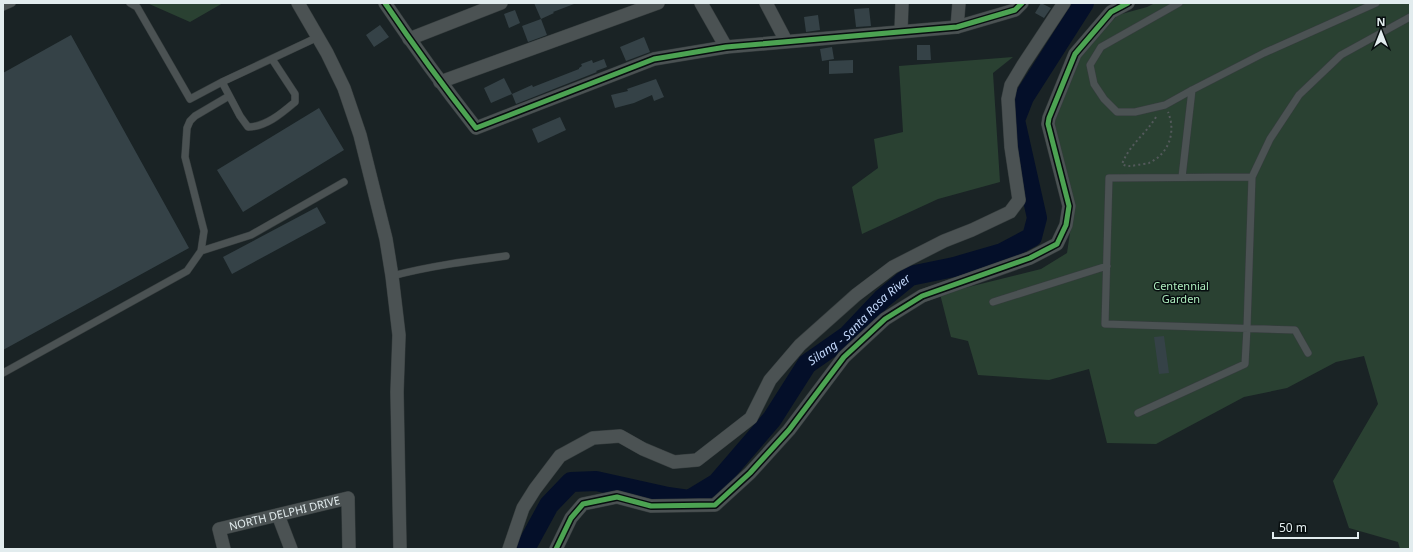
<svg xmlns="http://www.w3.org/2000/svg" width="1413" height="552" viewBox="0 0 1413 552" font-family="'Noto Sans',sans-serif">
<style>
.green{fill:#2a4132}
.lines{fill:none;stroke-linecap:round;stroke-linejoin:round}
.river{stroke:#040f29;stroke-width:20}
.building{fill:#354247}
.service-casing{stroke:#363d3e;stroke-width:8}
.minor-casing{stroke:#363d3e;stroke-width:14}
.path{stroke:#53595b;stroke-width:2;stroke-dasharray:2 3;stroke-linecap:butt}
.service{stroke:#4b5253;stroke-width:7}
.minor{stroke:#4b5253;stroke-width:13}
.cycleway-casing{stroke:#070e0f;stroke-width:8}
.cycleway{stroke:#4ca352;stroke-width:5}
.labels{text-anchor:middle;stroke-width:3;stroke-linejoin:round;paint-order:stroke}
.park-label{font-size:11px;fill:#aeedbe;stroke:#070e0f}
.street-label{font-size:11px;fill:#e2ecee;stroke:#070e0f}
.water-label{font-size:12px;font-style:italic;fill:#c2d7fa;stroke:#070e0f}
</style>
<rect width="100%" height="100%" fill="#1a2325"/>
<path class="green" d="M147,3H223L190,22Z
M1155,3H1410V549H1400L1398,542L1349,528L1333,481L1378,404L1364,356L1336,362L1287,388L1244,397L1156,444L1107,443L1089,369L1049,380L978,375L968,341L951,337L940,294L1041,269L1067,253L1074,206L1053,126L1079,55L1118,15L1147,7Z
M1013,57L993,73L1000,182L938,199L862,234L852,187L878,168L874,139L903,132L899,66Z"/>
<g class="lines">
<path class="river" id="s1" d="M525,549L549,505L571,482L596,481L668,497L689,500L717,483L772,419L807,364L847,336L882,299L910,276L954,267L1002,253L1032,237L1037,218L1015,120L1024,97L1084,3"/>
</g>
<path class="building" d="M534,3H574V4L553,12L554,13L541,19Z
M1041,3L1051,8L1044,18L1035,13Z
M869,8L871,26L856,27L854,9Z
M515,10L520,23L509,28L504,14Z
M818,15L820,30L806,32L804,17Z
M541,19L547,35L528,42L522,26Z
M380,25L389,37L374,47L366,35Z
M71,35L189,248L3,350V73Z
M644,37L650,52L626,61L620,47Z
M917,45H930L931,60H917Z
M832,47L834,59L822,61L820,49Z
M604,59L607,67L596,71L597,72L516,104L512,94L532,85L533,87L579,69V68L582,66L581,64L592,60L593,63Z
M853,60V73L829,74V61Z
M504,78L512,94L491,103L484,88Z
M656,79L664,97L654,101L652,95L634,103L615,108L611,95L628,91L627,89Z
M319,108L344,150L243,212L217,170Z
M560,117L566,130L538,143L532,129Z
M317,207L326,223L232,274L223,257Z
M1164,336L1169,373L1159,374L1154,337Z"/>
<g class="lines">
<g class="service-casing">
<path id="service" d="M130,3L137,7L190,99L222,82L318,37
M1179,3L1101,47L1090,65L1094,84L1104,99L1117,112H1135L1165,105L1192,90L1264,53L1376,3
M3,7L12,3
M222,82L240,116L248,127C266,127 282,113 295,102V94L272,59
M1182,177L1192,90
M1252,177L1270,139L1299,95L1341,55L1410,17
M201,251L251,235L344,182
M392,276C430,266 468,261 506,256
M993,302L1107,266
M3,373L187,271L201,251L204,231L185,157L187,128L190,121L195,116L229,96
M1138,413L1245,364L1247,328L1252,177L1109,178L1105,324L1295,330L1308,353"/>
</g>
<g class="minor-casing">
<g id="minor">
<path d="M298,3L327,53L344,88L360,135L386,239L392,276L399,335L397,392L400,549"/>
<path d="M385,3C414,46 444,87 476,128L654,59L726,47L957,27L1015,10L1022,3"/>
<path d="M701,3L726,47"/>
<path d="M766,3L786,41"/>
<path d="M957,27L959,3"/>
<path d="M901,31L902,3"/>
<path d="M409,39L501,3"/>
<path d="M440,82L658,3"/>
<path d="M278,515L291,549"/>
<path id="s2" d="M224,549L219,529L348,498L349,549"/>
<path d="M509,549L523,508L535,489L560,456L593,438L620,436L643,449L674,462L697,460L751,418L770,380L800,345L856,295L893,267L944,241L972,230L1010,212L1019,200L1011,147L1008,99L1011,85L1023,65L1064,3"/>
<path d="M556,549L571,518L583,504L617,497L651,506L715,505L750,473L789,430L844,357L885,319L922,296L1030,258L1057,244L1066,225L1069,206L1048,124L1049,118L1075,54L1111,12L1128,3"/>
</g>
</g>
<path class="path" d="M1156,117C1145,135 1130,144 1122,164C1127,167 1131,166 1137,165C1141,164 1146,164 1149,163C1170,153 1176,131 1168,112"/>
<use href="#service" class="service"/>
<use href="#minor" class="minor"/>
<g class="cycleway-casing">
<path id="cycleway" d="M385,3C414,46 444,87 476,128L654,59L726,47L957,27L1015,10L1022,3
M556,549L571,518L583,504L617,497L651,506L715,505L750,473L789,430L844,357L885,319L922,296L1030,258L1057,244L1066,225L1069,206L1048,124L1049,118L1075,54L1111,12L1128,3"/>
</g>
<use href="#cycleway" class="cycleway"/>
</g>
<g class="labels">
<g class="park-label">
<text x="1181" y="290">Centennial<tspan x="1181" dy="13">Garden</tspan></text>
</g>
<g class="street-label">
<text dy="4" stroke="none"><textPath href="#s2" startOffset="88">NORTH DELPHI DRIVE</textPath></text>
</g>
<g class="water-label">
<text dy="4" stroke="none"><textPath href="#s1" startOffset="453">Silang - Santa Rosa River</textPath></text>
</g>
</g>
<rect width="1413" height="552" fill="none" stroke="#e2ecee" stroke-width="8"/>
<g transform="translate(1381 32)" stroke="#070e0f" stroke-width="3" paint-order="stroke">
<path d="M0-3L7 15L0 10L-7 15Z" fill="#e2ecee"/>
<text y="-6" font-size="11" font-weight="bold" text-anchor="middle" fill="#e2ecee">N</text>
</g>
<path d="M1273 532v6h85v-6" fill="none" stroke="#e2ecee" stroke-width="2"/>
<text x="1279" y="532" font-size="12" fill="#e2ecee" stroke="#070e0f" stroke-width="3" paint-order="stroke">50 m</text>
</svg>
